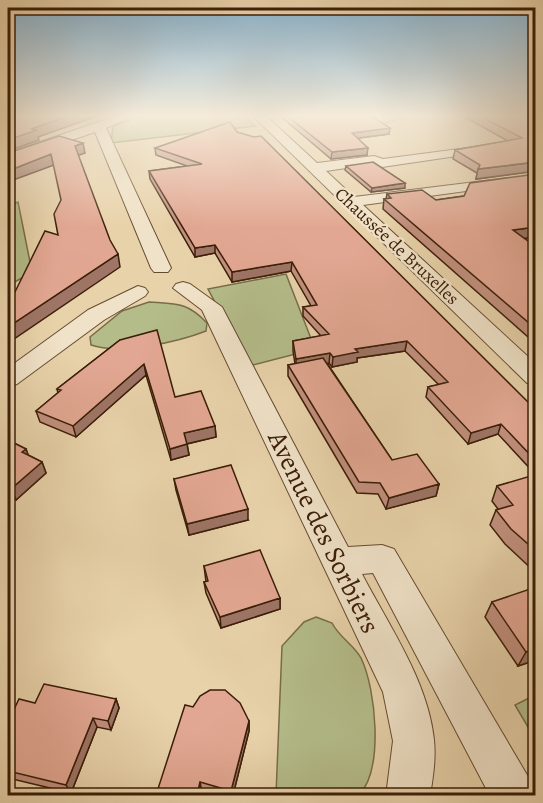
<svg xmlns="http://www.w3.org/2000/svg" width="543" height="803" viewBox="0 0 543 803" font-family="Alegreya,serif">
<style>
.green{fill:#b4bc8a;stroke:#786d49;stroke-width:1.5}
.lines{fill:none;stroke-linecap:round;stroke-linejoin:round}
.minor-casing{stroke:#664b30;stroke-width:2}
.path{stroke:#3b1e08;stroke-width:2;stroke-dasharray:1 1.5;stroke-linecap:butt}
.minor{fill:#f0e2c8;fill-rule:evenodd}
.wall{fill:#c2907e;stroke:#3b1e08;stroke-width:1.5}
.shaded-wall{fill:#9e7566;stroke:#3b1e08;stroke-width:1.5}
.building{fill:#e2a792;stroke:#3b1e08;stroke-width:1.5}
.labels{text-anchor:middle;stroke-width:5;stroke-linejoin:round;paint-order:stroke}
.far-street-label{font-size:18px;fill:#3b1e08;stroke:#f0e2c8}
.near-street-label{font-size:27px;fill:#3b1e08;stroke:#f0e2c8}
</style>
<rect width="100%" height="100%" fill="#e8d2aa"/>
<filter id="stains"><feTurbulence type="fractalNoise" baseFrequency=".00333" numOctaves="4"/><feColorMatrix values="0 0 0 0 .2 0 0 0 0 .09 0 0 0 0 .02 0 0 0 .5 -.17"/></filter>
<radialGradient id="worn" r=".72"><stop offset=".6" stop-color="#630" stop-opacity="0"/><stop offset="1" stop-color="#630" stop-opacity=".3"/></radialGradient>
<path class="green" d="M145,115H243L255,126L111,143L113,126Z
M18,202L32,272L8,286V206Z
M286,274L315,349L249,366L208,289Z
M149,302C177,304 187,302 207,323L206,331C178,342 120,355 91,345L90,337L122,311Z
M316,617L332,623C339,637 354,645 361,658C376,689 384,769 359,795H276L282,646L304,622Z
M535,695V739L515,705Z"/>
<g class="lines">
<g class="minor-casing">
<path id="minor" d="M119,115H136L106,128L171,268L168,272H154L151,268L95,132L8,162V153Z
M252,115H265L317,163L374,156L383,159L482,146V152L477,153L382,167L373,164L326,171L354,197L508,178L511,181L508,184L503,186L363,205L536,364V386L527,383Z
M183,282L190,284L222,307L348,547L382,545L394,549L530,780L536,796H490L373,573L362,574C389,626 428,681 434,740C436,759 433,777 430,796H386L393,741L383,692L202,310L173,288L176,284Z
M138,286L145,288L148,292L145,296L104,320L17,384L8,387V368L88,310Z"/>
</g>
<path class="path" d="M380,124L413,115"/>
<use href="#minor" class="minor"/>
</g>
<path class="wall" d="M279,115H370L389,134L358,138L367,155L331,159Z
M456,115H536V171L476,179L477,173L453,159L455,150L508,141L463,116H457Z
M237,132L536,410V475L498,434L468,444L426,397L428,387L439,385L405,351L357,358V362L332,367L329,363H327L392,460L439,484L436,496L386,509L378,494L357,493L288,376V365L295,364L293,351V341L321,336L303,316V307L311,306L291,271L232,282L215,253L195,257L150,179L149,171L187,166L156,155L155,148Z
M346,166L405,188L371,192L345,170Z
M536,174V237L524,238L536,247V344L383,209L384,199H386L387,194L436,200L464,196Z
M120,340L175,397L215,426L216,437L187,444L189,455L171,460L146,375L76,437L40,422L36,411L58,393L57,389Z
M8,440L26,449L28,455L42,462L46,473L16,500L8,496Z
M536,477V573L505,544L490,525L496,510L498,509L492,501L497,486Z
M174,479L248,520L189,535L176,490Z
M204,566L280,598V609L221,628L206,593L204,582H206Z
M492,602L536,660L518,666L485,617Z
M116,699L119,708L111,730L97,727L71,793L8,778V722L35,703Z
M249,721V731L233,795H217L202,792L201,795H156Z"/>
<path class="shaded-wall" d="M71,115H100L38,137L39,140L8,151V140L31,129Z
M390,128L389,134L351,139L352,133Z
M83,143L85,153L77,156L75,146Z
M368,148L367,155L331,159L332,152Z
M51,154L54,165L8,182V171Z
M536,162V171L476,179L478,169Z
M405,183V188L371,192L372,188Z
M536,227V237L510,240L513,230Z
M215,245V253L195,257V248Z
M118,254L120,267L8,343V327Z
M292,262L291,271L232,282V272Z
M407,341L405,351L357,358V362L332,367L333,357L355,349Z
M330,353L329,363L296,368V359Z
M144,364L146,375L76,437L73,426Z
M501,424L498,434L468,444L471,433Z
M215,426L216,437L186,444L184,433Z
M187,444L189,455L171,460L170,449Z
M26,449L30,460L22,452Z
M42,462L46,473L16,500L12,488Z
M439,484L436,496L386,509L389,498Z
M248,509V520L189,535L187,524Z
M280,598V609L221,628L220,617Z
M536,648V660L518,666L526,652Z
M116,699L119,708L111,730L108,721Z
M93,718L97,727L71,793L66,785Z
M249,721V731L233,795H232L231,791Z
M200,782L202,792L201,795H197Z"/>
<path class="building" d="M8,115H71L31,129L37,130L8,140Z
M286,115H370L390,128L352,133L368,148L332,152Z
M478,115H536V162L478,169L480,165L455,150L522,138Z
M230,122L237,132L254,137L261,136L536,410V461L501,424L471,433L428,387L448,382L407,341L355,349L358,352L333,357L330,353L296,359L293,341L329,334L303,307L317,305L292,262L232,272L215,245L195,248L149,171L202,164L155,148Z
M59,136L83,143L75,146L110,240L118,254L8,327V298L11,300L45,231L58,235L54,214L61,200L51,154L8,171V153Z
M373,162L405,183L372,188L346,166Z
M536,174V227L513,230L536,247V329L384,199L391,198L387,194L422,190L436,200L464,196L470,183Z
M157,330L175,397L201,391L215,426L184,433L187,444L170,449L144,364L73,426L36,411L61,390L57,389L120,340Z
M323,358L392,460L417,454L439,484L389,498L380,483L359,482L288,365Z
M8,440L26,449L22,452L42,462L12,488L8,486Z
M231,465L248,509L187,524L174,479Z
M534,475L536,477V551L511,529L496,510L513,505L497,486Z
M260,550L280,598L220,617L204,582L208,581L204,566Z
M536,587V648L526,652L492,602Z
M44,684L116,699L108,721L93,718L66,785L8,771V722L19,699L35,703Z
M210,690H225L240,703L249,721L231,791L200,782L197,795H156L185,705L193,707L200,696Z"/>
<linearGradient id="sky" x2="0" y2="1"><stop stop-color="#88b5d2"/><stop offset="0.51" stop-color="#f5ebd9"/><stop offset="1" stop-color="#f5ebd9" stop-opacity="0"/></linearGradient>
<rect width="543" height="227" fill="url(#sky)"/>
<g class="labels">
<g class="far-street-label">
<text transform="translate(397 246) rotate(43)" y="6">Chaussée de Bruxelles</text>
</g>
<g class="near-street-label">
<text transform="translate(324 532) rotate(64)" y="9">Avenue des Sorbiers</text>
</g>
</g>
<rect width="543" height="803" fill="none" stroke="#e8d2aa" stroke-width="30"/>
<rect x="9" y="9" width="525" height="785" fill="none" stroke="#3b1e08" stroke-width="3"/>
<rect x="15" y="15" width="513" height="773" fill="none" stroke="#3b1e08" stroke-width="1.5"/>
<rect width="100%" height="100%" filter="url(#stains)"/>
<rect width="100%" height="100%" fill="url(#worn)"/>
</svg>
